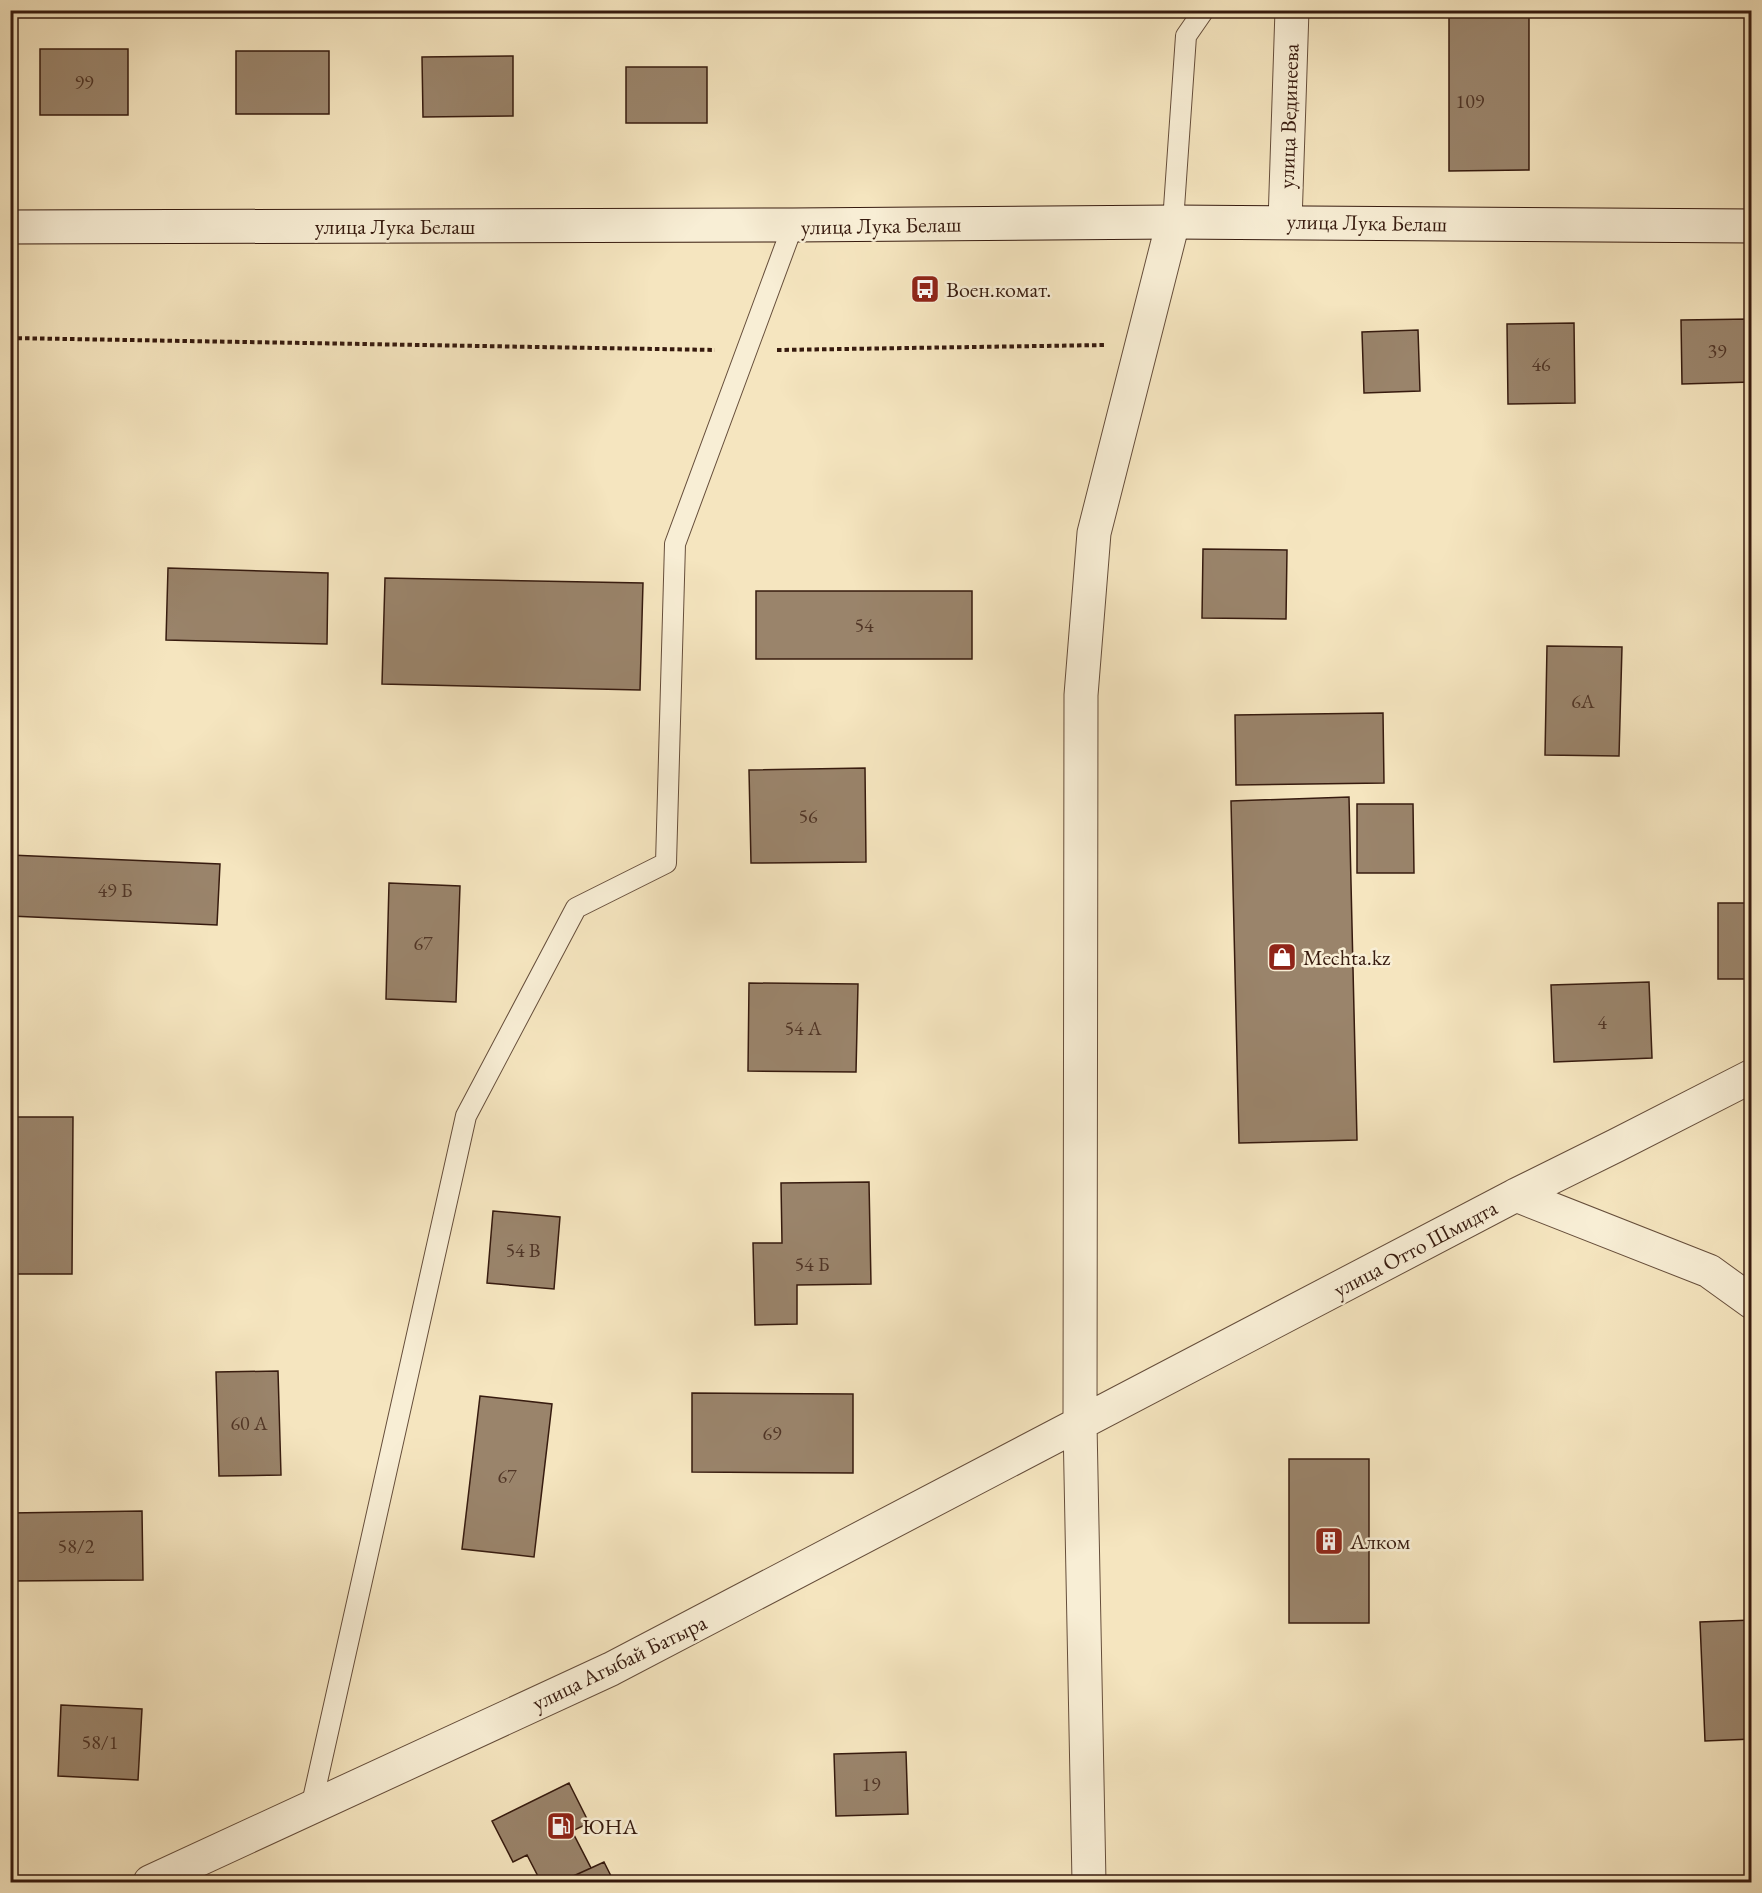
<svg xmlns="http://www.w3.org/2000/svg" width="1762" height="1893" viewBox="0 0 1762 1893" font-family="'EB Garamond',serif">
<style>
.building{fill:#9a846b;stroke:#371b0f;stroke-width:1.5}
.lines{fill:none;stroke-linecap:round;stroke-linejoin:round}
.lane-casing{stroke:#664e3b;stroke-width:22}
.street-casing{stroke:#664e3b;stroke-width:35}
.secondary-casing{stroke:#371b0f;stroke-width:35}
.path{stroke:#371b0f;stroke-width:4;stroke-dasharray:4.5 3;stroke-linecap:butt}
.lane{stroke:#f8eed5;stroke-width:20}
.street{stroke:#f8eed5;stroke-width:33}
.secondary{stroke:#f8eed5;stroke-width:33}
.labels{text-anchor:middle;stroke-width:5;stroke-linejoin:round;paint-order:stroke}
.number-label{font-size:20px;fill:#503526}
.street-label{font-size:22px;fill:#371b0f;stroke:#f8eed5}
.poi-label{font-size:22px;fill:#371b0f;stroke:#f8eed5;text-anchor:start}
</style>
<rect width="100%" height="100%" fill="#f5e5bf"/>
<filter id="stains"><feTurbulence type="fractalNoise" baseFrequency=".00333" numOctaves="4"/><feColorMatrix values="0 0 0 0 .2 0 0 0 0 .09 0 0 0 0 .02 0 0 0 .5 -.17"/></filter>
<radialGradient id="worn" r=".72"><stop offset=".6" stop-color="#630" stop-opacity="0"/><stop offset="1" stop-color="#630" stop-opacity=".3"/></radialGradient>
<path class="building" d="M1449,10H1529V170L1449,171Z
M40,49H128V115H40Z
M236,51H329V114H236Z
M513,56V116L423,117L422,57Z
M626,67H707V123H626Z
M1752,319V382L1682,384L1681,320Z
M1574,323L1575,403L1508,404L1507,324Z
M1418,330L1420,391L1364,393L1362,332Z
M1203,549L1287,550L1286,619L1202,618Z
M168,568L328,573L327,644L166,640Z
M385,578L643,583L640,690L382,684Z
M756,591H972V659H756Z
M1547,646L1622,647L1619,756L1545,755Z
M1383,713L1384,783L1236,785L1235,715Z
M865,768L866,862L751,863L749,770Z
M1349,797L1357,1140L1239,1143L1231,801Z
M1357,804H1413L1414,873H1357Z
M10,855L220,864L217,925L10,916Z
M389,883L460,886L456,1002L386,999Z
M1718,903H1752V979H1718Z
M1649,982L1652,1058L1554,1062L1551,985Z
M749,983L858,984L856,1072L748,1071Z
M10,1117H73L72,1274H10Z
M869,1182L871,1284L797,1285V1324L755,1325L753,1243H782L781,1183Z
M493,1211L560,1217L554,1289L487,1283Z
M278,1371L281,1475L219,1476L216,1372Z
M692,1393L853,1394V1473L692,1472Z
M480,1396L552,1404L534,1557L462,1549Z
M1289,1459H1369V1623H1289Z
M142,1511L143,1580L10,1581V1513Z
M1752,1620V1739L1705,1741L1700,1622Z
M61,1705L142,1709L138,1780L58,1776Z
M906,1752L908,1814L836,1816L834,1754Z
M569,1783L589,1823L572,1831L591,1868L560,1882H541L527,1855L513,1862L492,1821Z
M604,1862L614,1882H560L591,1868Z"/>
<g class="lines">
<g class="lane-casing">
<path id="lane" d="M1173,222L1186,36L1204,10
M311,1808L466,1116L576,908L666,863L675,544L793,225"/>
</g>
<g class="street-casing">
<path id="street" d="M1285,222L1292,10
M1516,1195L1709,1271L1752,1302
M150,1882L611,1669L1516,1195L1617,1145L1752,1076
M1089,1882L1080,1424L1081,695L1094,533L1173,222"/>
</g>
<g class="secondary-casing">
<path id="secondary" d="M10,227L793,225L1173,222L1752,226"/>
</g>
<path class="path" d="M10,338L715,350
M777,350L1105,345"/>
<use href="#lane" class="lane"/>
<use href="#street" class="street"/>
<use href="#secondary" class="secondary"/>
</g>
<defs>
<g id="bus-square" transform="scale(1.5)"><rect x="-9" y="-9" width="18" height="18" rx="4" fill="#8f2418" stroke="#f8eed5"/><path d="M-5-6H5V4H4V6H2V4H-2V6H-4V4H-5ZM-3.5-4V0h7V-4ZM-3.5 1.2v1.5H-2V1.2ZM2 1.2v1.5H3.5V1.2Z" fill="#fff"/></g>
<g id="shop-square" transform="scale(1.5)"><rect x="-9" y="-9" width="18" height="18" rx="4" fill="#8f2418" stroke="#f8eed5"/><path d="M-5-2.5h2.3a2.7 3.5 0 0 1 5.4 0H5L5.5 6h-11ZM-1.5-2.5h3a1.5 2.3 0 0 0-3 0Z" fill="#fff"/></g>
<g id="building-square" transform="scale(1.5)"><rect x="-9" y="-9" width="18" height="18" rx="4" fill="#8f2418" stroke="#f8eed5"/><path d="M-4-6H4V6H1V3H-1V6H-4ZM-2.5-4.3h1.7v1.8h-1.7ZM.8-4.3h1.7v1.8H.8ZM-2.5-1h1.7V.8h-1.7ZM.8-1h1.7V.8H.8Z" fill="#fff"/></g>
<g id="fuel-square" transform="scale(1.5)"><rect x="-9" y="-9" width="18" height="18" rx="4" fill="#8f2418" stroke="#f8eed5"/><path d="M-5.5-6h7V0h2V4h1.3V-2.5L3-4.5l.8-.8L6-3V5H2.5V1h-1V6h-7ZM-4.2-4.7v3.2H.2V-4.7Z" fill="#fff"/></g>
</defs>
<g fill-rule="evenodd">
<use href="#bus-square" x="925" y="289"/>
<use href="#shop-square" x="1282" y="957"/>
<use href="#building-square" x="1329" y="1541"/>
<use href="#fuel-square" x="561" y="1826"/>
</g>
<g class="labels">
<g class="number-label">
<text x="84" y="89">99</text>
<text x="1470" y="108">109</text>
<text x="1717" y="358">39</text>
<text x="1541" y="371">46</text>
<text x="864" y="632">54</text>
<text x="1583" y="708">6А</text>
<text x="808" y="823">56</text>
<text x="115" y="897">49 Б</text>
<text x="423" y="950">67</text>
<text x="1602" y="1029">4</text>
<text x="803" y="1035">54 А</text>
<text x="523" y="1257">54 В</text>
<text x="812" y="1271">54 Б</text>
<text x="249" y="1430">60 А</text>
<text x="772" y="1440">69</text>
<text x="507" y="1483">67</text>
<text x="76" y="1553">58/2</text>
<text x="100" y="1749">58/1</text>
<text x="871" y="1791">19</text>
</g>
<g class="street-label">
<text transform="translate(1288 116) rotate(-88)" y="8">улица Вединеева</text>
<text transform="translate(1367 222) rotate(1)" y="8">улица Лука Белаш</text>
<text transform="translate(881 225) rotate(-1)" y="8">улица Лука Белаш</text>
<text x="395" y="234">улица Лука Белаш</text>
<text transform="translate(1415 1248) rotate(-28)" y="8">улица Отто Шмидта</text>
<text transform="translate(619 1662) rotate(-26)" y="8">улица Агыбай Батыра</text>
</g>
<g class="poi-label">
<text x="946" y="297">Воен.комат.</text>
<text x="1303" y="965">Mechta.kz</text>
<text x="1350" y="1549">Алком</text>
<text x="582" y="1834">ЮНА</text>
</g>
</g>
<rect width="1762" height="1893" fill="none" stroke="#f5e5bf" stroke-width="36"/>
<rect x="12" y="12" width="1738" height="1869" fill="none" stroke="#371b0f" stroke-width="3"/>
<rect x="18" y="18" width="1726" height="1857" fill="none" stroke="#371b0f" stroke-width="1.5"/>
<rect width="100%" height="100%" filter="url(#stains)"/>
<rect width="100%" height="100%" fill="url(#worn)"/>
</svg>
